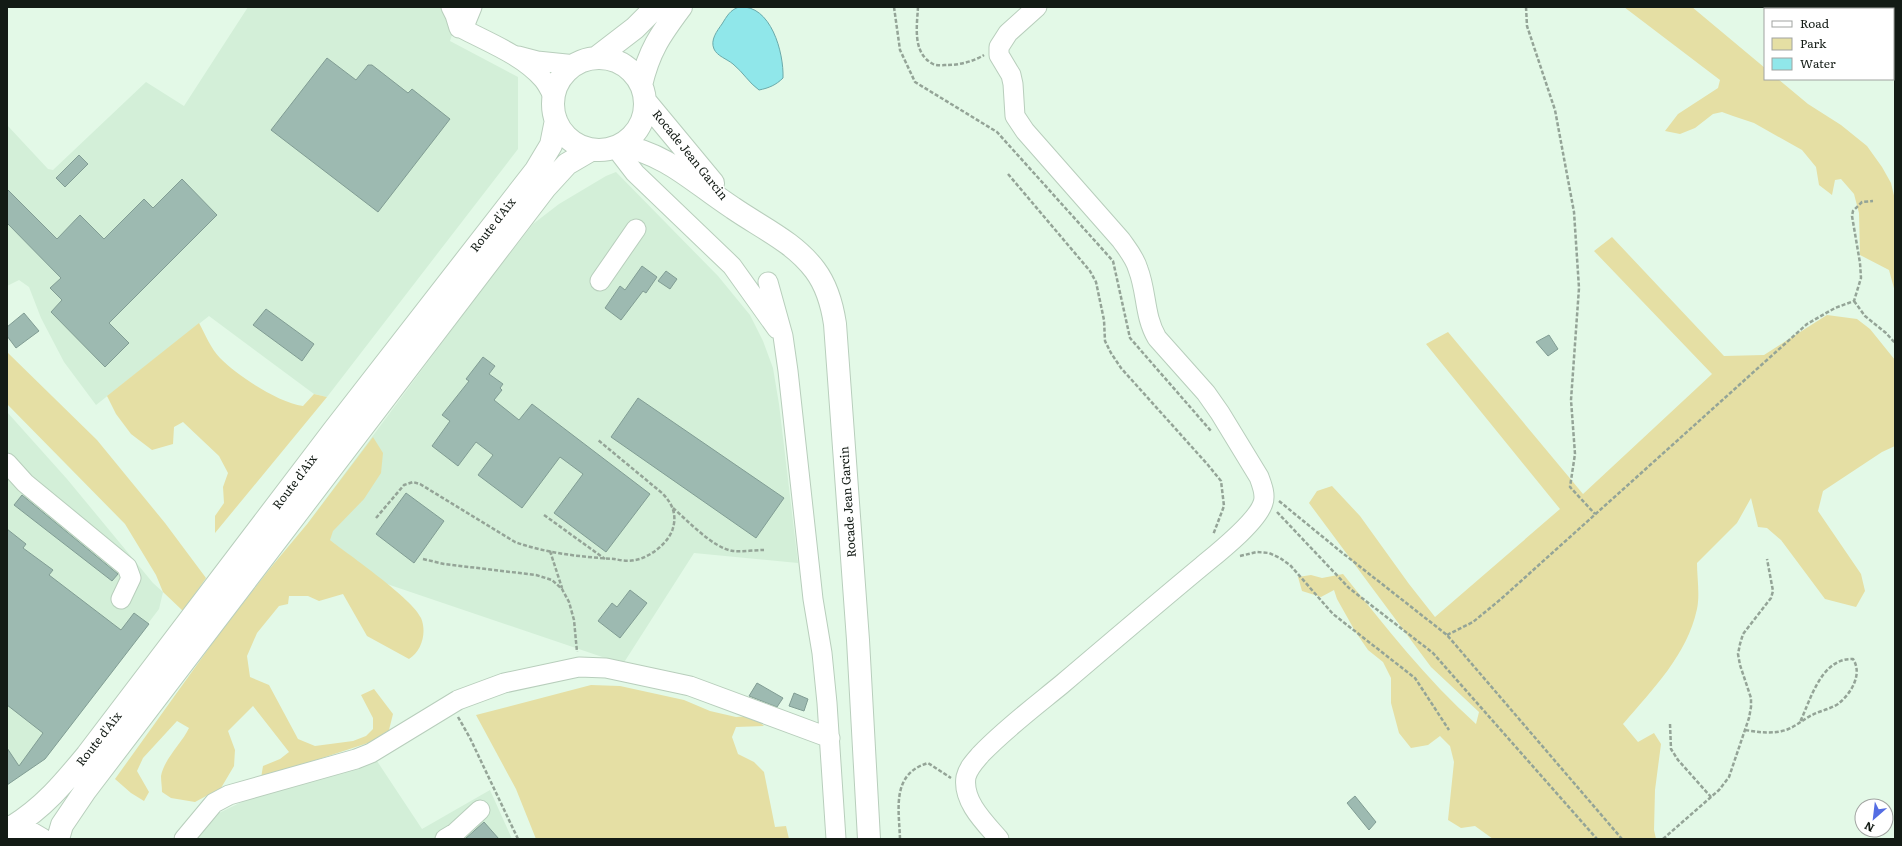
<svg xmlns="http://www.w3.org/2000/svg" width="1902" height="846" viewBox="0 0 1902 846" font-family="Literata,serif">
<style>
.built{fill:#d3efd8}
.green{fill:#e5dfa4}
.water{fill:#90e7ea;stroke:#6aaaaa}
.building{fill:#9dbab1;stroke:#819d94}
.lines{fill:none;stroke-linecap:round;stroke-linejoin:round}
.minor-casing{stroke:#b8cebc;stroke-width:21}
.major-casing{stroke:#b8cebc;stroke-width:24}
.path{stroke:#94a497;stroke-width:2.5;stroke-dasharray:4 2;stroke-linecap:butt}
.minor{stroke:#fff;stroke-width:19}
.major{stroke:#fff;stroke-width:22}
.labels{text-anchor:middle;stroke-width:3.5;stroke-linejoin:round;paint-order:stroke}
.street-label{font-size:12px;fill:#131b15;stroke:#fff}
</style>
<rect width="100%" height="100%" fill="#e3f9e7"/>
<path class="built" d="M248,7H461L450,41L518,77V149L327,397L314,394L209,316L96,405L64,362L41,318L29,287L19,280L7,286V125L48,169L53,170L146,82L184,106Z
M616,172L718,276L750,315L763,341L773,368L779,404L798,563L694,553L623,664L384,583L308,523L476,297L533,224L559,204L606,176Z
M7,412L67,479L153,583L163,592L159,609L45,759L7,785Z
M375,758L422,829L490,790L512,839H192L196,833L219,813L250,798Z"/>
<path class="green" d="M1624,7H1692L1765,68V79H1778L1808,104L1841,125L1867,146L1882,167L1891,183L1895,200V292L1889,270L1860,255L1859,213L1854,194L1841,179L1835,180L1832,195L1819,185L1816,167L1802,150L1754,123L1733,116L1722,112L1713,114L1695,128L1680,134L1665,131L1678,114L1718,88L1720,80Z
M1612,237L1724,356L1764,355L1827,315L1857,319L1870,329L1895,360V446L1882,452L1823,491L1818,511L1861,574L1865,591L1856,607L1825,599L1781,540L1767,528L1758,527L1751,498L1737,523L1697,563C1697,577 1700,595 1697,609C1687,655 1653,689 1623,724L1638,742L1654,733L1661,744L1655,790L1654,830L1656,839H1493L1475,826L1461,828L1448,820L1454,762L1450,746L1440,736L1428,745L1411,748L1399,733L1391,703V678L1383,662L1368,650L1355,631L1337,599L1334,590L1321,597L1302,591L1298,577L1311,575L1322,578L1343,574C1385,626 1426,679 1476,724L1479,712L1431,667L1309,503L1317,491L1332,486L1360,516L1409,584L1435,617L1560,509L1426,344L1448,332L1583,494L1712,374L1594,251Z
M199,323C205,334 211,349 220,358C238,376 277,402 303,406L314,394L327,397L215,533V516L224,503L223,487L228,473L219,456L183,422L174,427L173,444L152,450L131,434L116,414L107,396Z
M7,352L97,440L165,523L206,578L183,611L163,592L156,575L125,524L7,404Z
M373,437L383,453L381,473L364,499L333,531L330,540C349,555 413,599 421,618C427,632 422,651 409,659L367,636L343,594L319,601L308,596H289L288,604L279,606L257,633L247,656L250,677L269,685L298,739L315,746L353,741L366,736L373,729V718L361,695L374,689L393,714L389,730L371,742L261,778L263,766L280,759L289,752L253,706L228,731L235,750L234,766L221,788L195,802L171,798L162,792C162,787 161,781 161,776C164,759 182,743 189,728L177,721L143,758L137,771L149,792L144,801L131,793L115,779L219,634L272,566L308,523Z
M591,685L620,686L684,700L710,711L736,717L753,716L764,726L736,727L732,737L738,754L754,762L764,772L775,827L786,826L789,839H536L516,789L476,715Z"/>
<path class="water" d="M739,7C771,4 784,53 783,78C776,85 769,88 759,90C749,83 743,72 733,64C727,59 717,56 714,49C710,40 717,31 722,24C727,16 730,10 739,7Z"/>
<path class="building" d="M327,58L356,80L368,65H372L408,93L412,89L450,119L378,212L271,130Z
M79,155L88,164L65,187L56,178Z
M182,179L217,215L109,323L129,343L105,367L51,312L62,300L50,288L61,278L7,223V189L57,239L80,215L104,239L144,199L153,208Z
M642,266L657,277L646,293L643,291L621,320L605,308L620,286L625,290Z
M666,271L677,279L670,289L658,281Z
M266,309L314,344L302,361L253,325Z
M24,313L39,331L16,348L7,336V327Z
M1549,335L1558,349L1548,356L1536,342Z
M483,357L495,366L489,374L503,384L500,388L502,390L494,400L519,420L532,404L650,494L606,552L554,513L583,474L560,457L522,508L478,475L493,455L476,442L458,466L432,446L450,421L442,415L469,381L466,379Z
M638,398L784,498L756,538L611,437Z
M406,493L444,521L414,563L376,534Z
M22,495L118,574L112,581L14,505Z
M7,529L26,544L23,548L53,570L49,575L121,630L134,613L149,624L45,759L7,785V748L19,766L43,733L7,705Z
M630,590L647,603L620,638L598,621L612,603L617,607Z
M757,683L783,698L777,707L749,696Z
M794,693L808,699L804,711L789,706Z
M1355,796L1376,822L1369,830L1347,803Z
M484,822L499,839H465Z"/>
<g class="lines">
<g class="minor-casing">
<path id="minor" d="M451,7L455,15L459,28
M472,7L463,29C490,43 523,56 543,79C548,85 551,92 554,98
M518,56L537,61L576,65
M615,147L635,173L732,266L777,329
M600,281L636,229
M768,282L783,336L788,371L813,599L822,653L827,703L836,839
M7,463L25,483L127,567L131,578L121,599
M184,839L214,803L229,795L356,759L371,753L458,700L504,683L579,667L606,668L690,686L830,738
M445,839L455,833L480,810
M999,839C985,823 962,801 966,777C968,768 975,761 981,754C1005,729 1034,707 1061,685C1108,645 1155,605 1202,566C1219,552 1257,522 1263,503C1266,495 1262,485 1259,477L1220,413L1206,393L1157,338C1144,316 1147,292 1138,269C1135,258 1128,250 1121,240L1025,131L1015,116L1013,84L1011,75L999,55V47L1008,33L1037,7"/>
</g>
<g class="major-casing">
<path id="major" d="M596,58L635,28L656,7
M553 104a46 46 0 1 1 92 0a46 46 0 1 1-92 0Z
M641,85C649,51 660,35 681,7
M645,101L713,183
M620,145C669,155 693,182 733,208C762,228 794,242 815,270C827,286 832,304 835,324L858,640L869,839
M7,827L24,829L41,839
M12,827C44,807 63,784 87,755L334,430L536,170L551,145L556,120
M58,839L62,825L85,791L545,188L567,164L591,150"/>
</g>
<path class="path" d="M894,7L900,50L915,82L997,132L1113,261L1130,338L1211,431
M918,7C917,26 912,53 933,64C937,66 944,65 948,65C960,65 974,61 984,55
M1526,7L1527,26L1555,110L1574,212L1579,288L1571,400L1575,454L1570,487L1595,514
M1008,174L1090,271L1096,282L1104,320L1105,341L1111,353L1121,368L1208,465L1221,481L1224,506L1213,535
M1854,301L1865,316L1886,333L1895,343
M1279,501L1340,551L1447,635L1622,839
M673,508C688,521 713,548 733,551C743,552 754,550 764,550
M1277,512L1349,588L1433,653L1597,839
M544,515L605,559
M376,518L404,485L413,482L420,484L515,542C545,553 581,557 614,559C620,560 628,562 635,560C649,558 669,543 673,528C677,514 672,503 662,493L598,440
M550,551L562,588
M1240,556L1257,552L1269,553L1280,558L1290,565L1333,614L1415,678L1449,730
M423,559L444,564L536,575L552,580L562,589L569,602L574,620L577,652
M1447,635L1473,622L1501,599L1807,324L1835,308L1854,301L1861,278L1860,263L1852,216L1853,211L1862,202L1873,201
M458,717L470,738L518,839
M1670,724L1671,749L1678,760L1711,797
M1745,730C1758,732 1769,734 1782,731C1793,729 1802,720 1812,715C1820,711 1830,709 1838,704C1851,694 1863,674 1853,659C1821,658 1811,699 1800,722
M900,839C899,809 891,774 928,763L951,778
M1663,839L1719,790L1729,777L1749,718L1751,707V698L1740,665L1738,654L1740,644L1743,634L1771,598L1773,591L1767,559"/>
<use href="#minor" class="minor"/>
<use href="#major" class="major"/>
</g>
<g class="labels">
<g class="street-label">
<text transform="translate(690 155) rotate(51)" y="4">Rocade Jean Garcin</text>
<text transform="translate(493 225) rotate(-52)" y="4">Route d'Aix</text>
<text transform="translate(295 482) rotate(-53)" y="4">Route d'Aix</text>
<text transform="translate(848 502) rotate(-94)" y="4">Rocade Jean Garcin</text>
<text transform="translate(99 739) rotate(-52)" y="4">Route d'Aix</text>
</g>
</g>
<rect width="1902" height="846" fill="none" stroke="#131b15" stroke-width="16"/>
<rect x="1764" y="8" width="130" height="72" fill="#ffffff" stroke="#a1a4a1"/>
<rect x="1772" y="21" width="20" height="6" fill="#ffffff" stroke="#a1a4a1"/>
<text x="1800" y="28" font-size="12" fill="#131b15">Road</text>
<rect x="1772" y="38" width="20" height="12" fill="#e5dfa4" stroke="#a1a4a1"/>
<text x="1800" y="48" font-size="12" fill="#131b15">Park</text>
<rect x="1772" y="58" width="20" height="12" fill="#90e7ea" stroke="#a1a4a1"/>
<text x="1800" y="68" font-size="12" fill="#131b15">Water</text>
<g transform="translate(1874 818) rotate(208)"><circle r="19" fill="#ffffff" stroke="#a1a4a1"/>
<path d="M0-3L7 15L0 10L-7 15Z" fill="#546de3"/>
<text y="-6" font-size="11" font-weight="bold" text-anchor="middle" fill="#131b15">N</text>
</g>
</svg>
